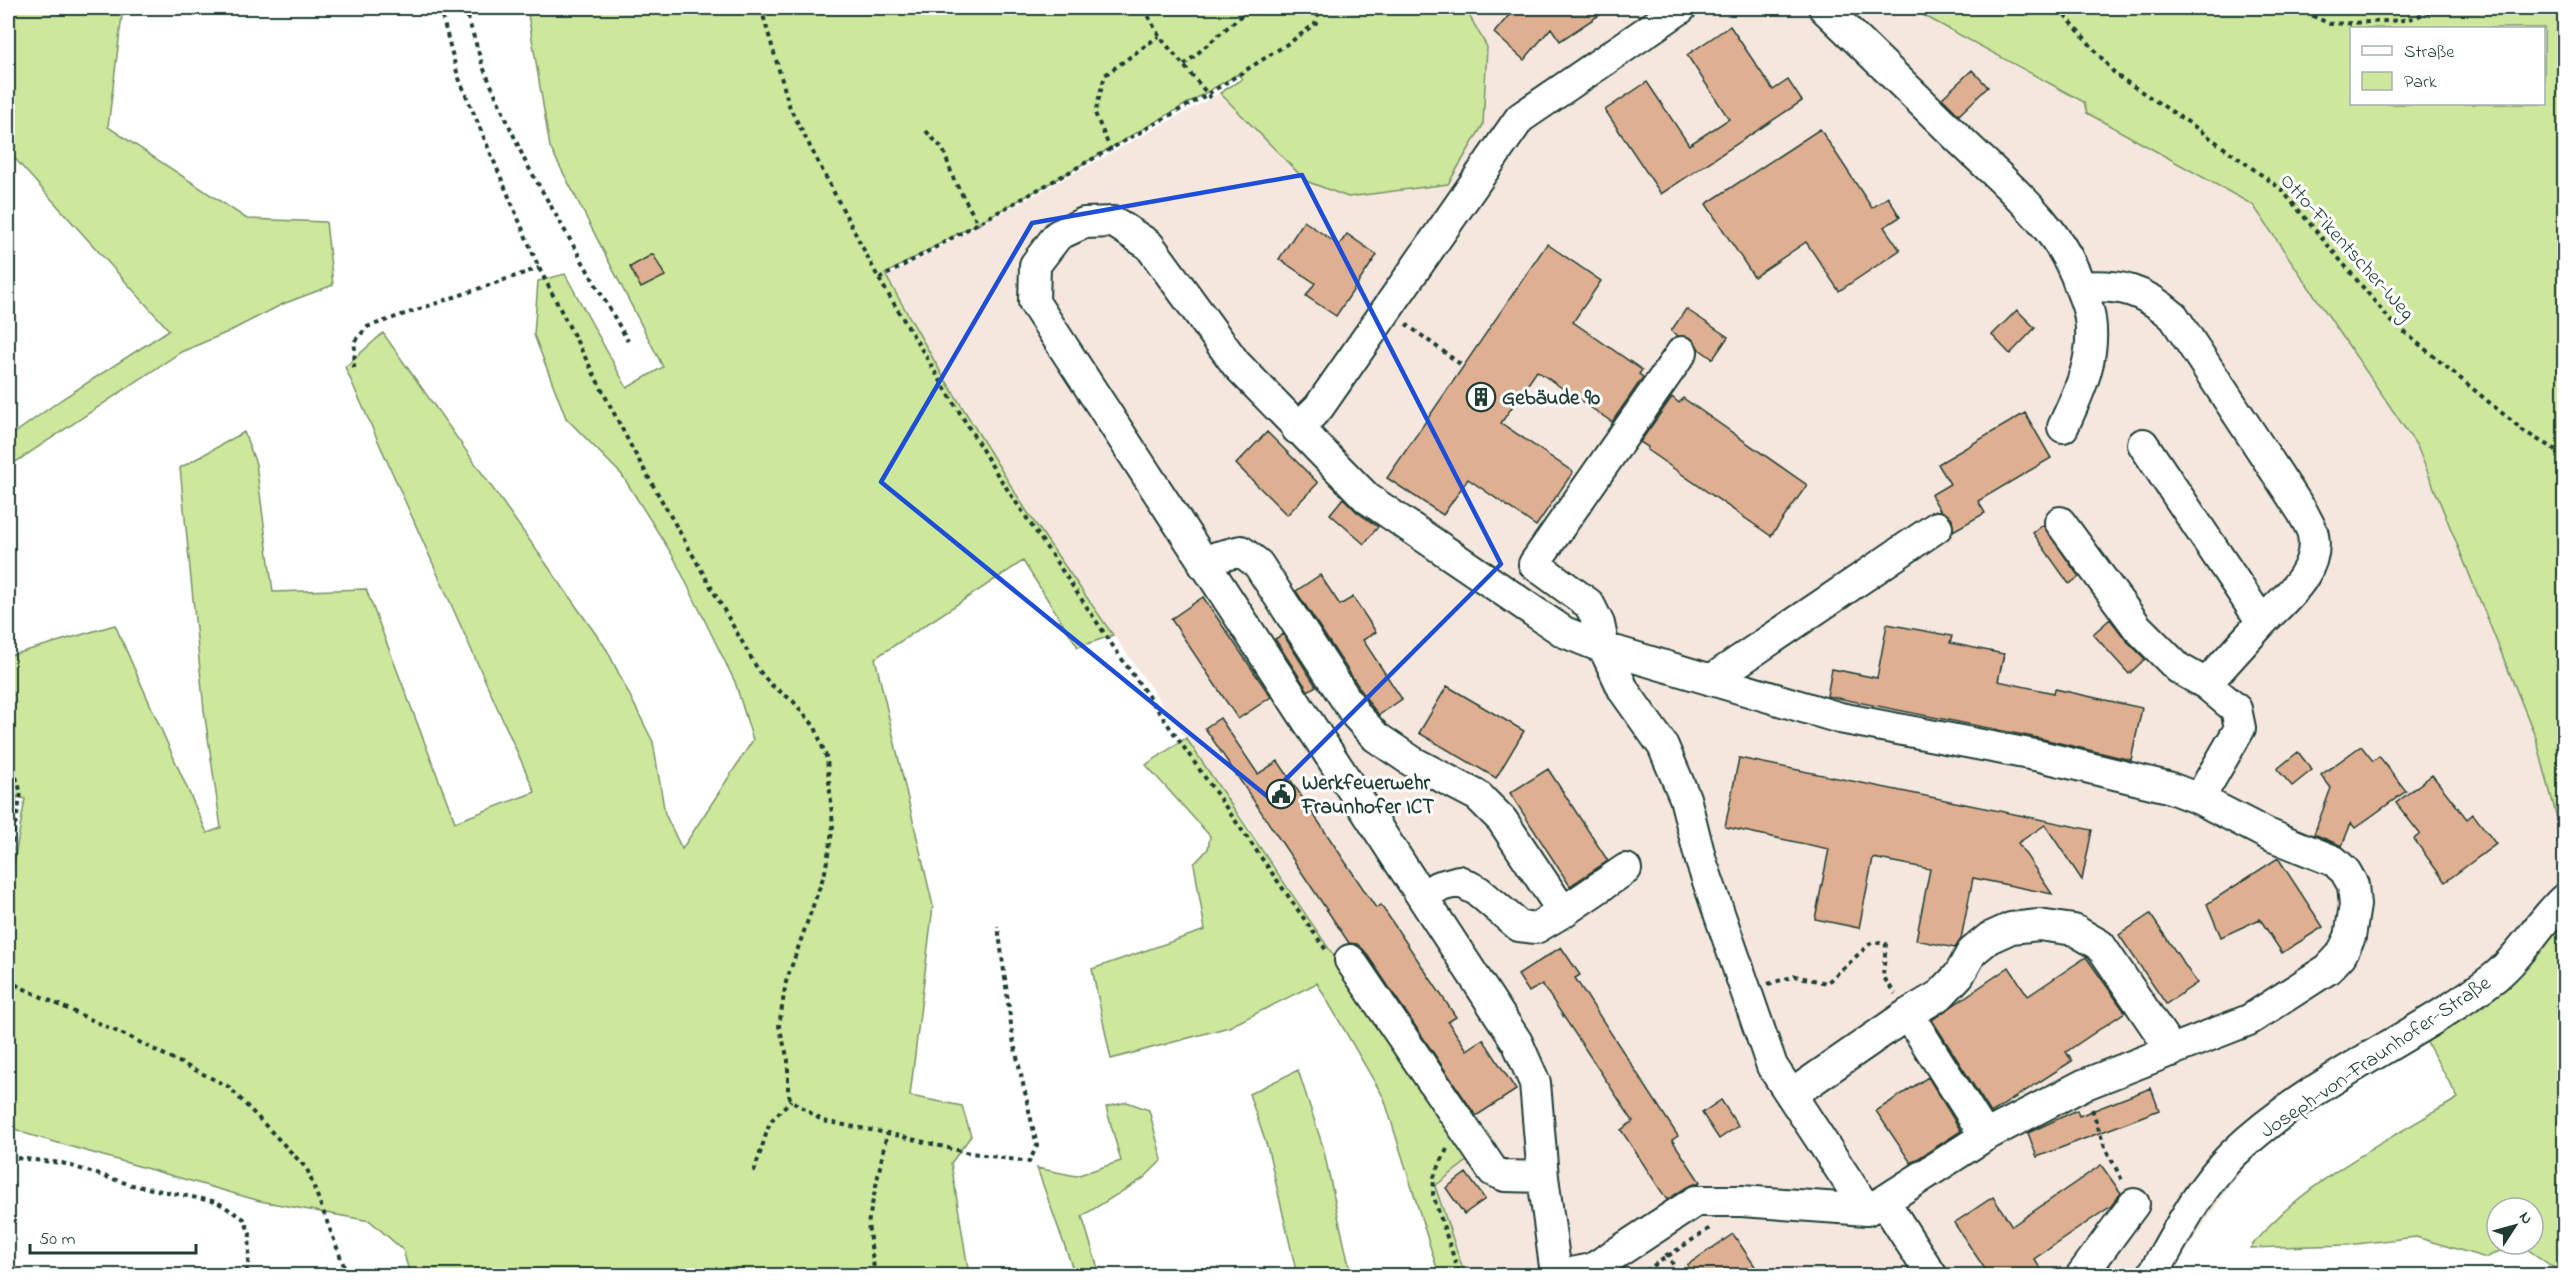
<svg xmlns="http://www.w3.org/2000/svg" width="2572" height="1283" viewBox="0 0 2572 1283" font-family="'Indie Flower',sans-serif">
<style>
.built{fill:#f5e7de}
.green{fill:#cde79d;stroke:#769268;stroke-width:1.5;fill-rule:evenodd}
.building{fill:#dfaf91;stroke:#1f3d34;stroke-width:1.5}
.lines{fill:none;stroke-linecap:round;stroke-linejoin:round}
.minor-casing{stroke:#1f3d34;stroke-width:34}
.path{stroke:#1f3d34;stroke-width:4;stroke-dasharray:4.5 4.5;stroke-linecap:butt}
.minor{stroke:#fff;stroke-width:30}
.marked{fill:none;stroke:#1d4ed8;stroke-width:4.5;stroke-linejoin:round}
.labels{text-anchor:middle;stroke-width:6;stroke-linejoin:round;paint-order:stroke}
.street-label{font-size:21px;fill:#1f3d34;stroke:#fff}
.poi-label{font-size:21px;font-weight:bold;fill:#1f3d34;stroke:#fff;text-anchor:start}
</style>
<rect width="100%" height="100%" fill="#fff"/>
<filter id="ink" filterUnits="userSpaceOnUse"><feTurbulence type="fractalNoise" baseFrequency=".0167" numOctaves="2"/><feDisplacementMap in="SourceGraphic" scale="12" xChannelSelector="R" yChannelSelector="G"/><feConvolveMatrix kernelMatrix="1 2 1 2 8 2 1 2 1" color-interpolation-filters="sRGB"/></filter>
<g filter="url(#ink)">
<path class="built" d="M1359,8H1910L2084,102L2087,113L2253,205L2417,446L2536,738L2564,845V911L2268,1138L2224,1194L2171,1275H1465L1435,1186L1470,1158L1249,828L1026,510L943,376L887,276L1211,98Z"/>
<path class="green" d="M8,8H123L108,127L247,219L326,222L333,285L283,304L228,332L181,352L8,467V438L62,399L169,330L8,151Z
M527,8H1465L1487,47L1483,125L1448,184L1348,197L1306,181L1220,93L1242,79L1238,74L1050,183L885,274L943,376L1026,510L1113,635L1078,647L1023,561L875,658L933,906L910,1096L962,1106L971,1136L951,1163L969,1275H410L403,1250L370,1221L260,1201L27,1134L8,1126V897L25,799L17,796L8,846V656L115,625L207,833L221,828L204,710L180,468L244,432L256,464L273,592L366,589L455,822L535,792L345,367L383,333L607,650L653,742L665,814L682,849L753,740L735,682L673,556L622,475L566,418L534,335L538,281L565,274L627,388L663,367L550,147Z
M1910,8H2564V845L2536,738L2417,446L2253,205L2087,113L2084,102ZM2352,28H2544V104H2352Z
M1186,738L1471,1158L1435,1186L1465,1275H1439L1384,1098L1317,983L1229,1027L1111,1059L1092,969L1205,930L1194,864L1208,849L1210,836L1146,765Z
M2564,911V1275L2520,1244H2533V1208H2497V1244H2513L2486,1258L2416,1237L2348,1245L2250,1248C2297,1185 2390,1139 2458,1098L2421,1032Z
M1298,1070L1323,1147L1351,1275H1297L1268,1149L1249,1094Z
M1127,1102L1149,1110L1162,1160L1144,1178L1082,1216L1100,1275H1075L1037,1168L1076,1176L1121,1161L1106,1107Z"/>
<path class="building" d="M1515,8H1610L1560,41L1551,28L1524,60L1494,33Z
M1730,26L1773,90L1788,80L1802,101L1661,194L1605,110L1647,82L1689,145L1729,119L1687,55Z
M1972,70L1988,87L1959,115L1942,98Z
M1820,129L1872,208L1888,197L1900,217L1884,227L1900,250L1839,291L1806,242L1754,277L1706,204Z
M1304,221L1339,245L1347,234L1377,255L1336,316L1306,296L1315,283L1279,259Z
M1547,244L1601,281L1573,322L1642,370L1639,374L1643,377L1612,422L1537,371L1501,423L1573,472L1536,526L1468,479L1443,515L1387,478Z
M653,254L665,276L641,288L630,267Z
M1686,309L1728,337L1713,359L1699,349L1691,338L1678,336L1671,331Z
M2017,310L2035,328L2010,354L1992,335Z
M1672,397L1679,403L1683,398L1807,485L1771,536L1647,450L1648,447L1640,442Z
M2025,413L2051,458L1978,501L1985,513L1953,531L1952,518L1940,510L1931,495L1950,484L1938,464Z
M1267,432L1318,483L1287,515L1236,464Z
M1343,498L1357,512L1378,527L1364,544L1330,514Z
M2043,525L2079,577L2069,584L2033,533Z
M1320,575L1340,605L1353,597L1376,632L1363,640L1402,699L1379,715L1370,704L1296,591Z
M1203,597L1271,697L1238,719L1171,619Z
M2110,619L2125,639L2145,659L2129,674L2093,634Z
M1887,624L1952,636L1950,643L2004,654L1998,681L2054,693L2055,689L2142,708L2131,760L2043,739L1827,696L1832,669L1877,678Z
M1283,634L1316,686L1308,691L1275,639Z
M1447,686L1524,731L1496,778L1419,733Z
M1220,718L1258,774L1278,761L1376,908L1381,905L1456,1017L1448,1022L1467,1050L1483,1039L1516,1090L1476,1116L1364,950L1357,944L1349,943L1205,728Z
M2361,746L2373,761L2379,756L2406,791L2355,828L2351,823L2342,846L2314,834L2331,788L2321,775Z
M2298,752L2312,770L2292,786L2277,769Z
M1739,758L2092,830L2082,880L2045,825L2018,843L2052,894L1973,878L1961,939L1955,948L1916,940L1930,869L1873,858L1859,928L1815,919L1829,849L1725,827Z
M1548,769L1608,861L1570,886L1510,793Z
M2432,775L2467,819L2473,814L2496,844L2445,882L2414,839L2420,834L2396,803Z
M2278,858L2323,927L2282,953L2260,919L2221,937L2207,904Z
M2150,914L2197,983L2166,1004L2119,935Z
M1561,947L1580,975L1575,978L1678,1136L1672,1140L1700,1182L1687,1187L1667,1200L1621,1130L1633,1121L1542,984L1529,992L1518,975Z
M2086,957L2125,1012L2066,1052L2072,1061L1991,1113L1932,1020L2009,967L2028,996Z
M1928,1077L1961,1131L1911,1163L1876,1111Z
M2151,1088L2159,1110L2037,1157L2028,1133L2077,1110L2079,1116Z
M1721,1100L1738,1126L1719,1139L1702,1113Z
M2101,1165L2121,1193L2111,1206L2034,1259L2045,1275H1989L1954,1223L1993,1197L2012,1226Z
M1466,1173L1485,1199L1464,1214L1446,1188Z
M1733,1234L1761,1275H1694L1687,1265Z"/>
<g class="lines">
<g class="minor-casing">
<path id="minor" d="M1824,8C1868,50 1912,93 1956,136C2000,179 2062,227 2080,287C2121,284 2144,290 2174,317L2303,513C2306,520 2312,528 2313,535C2320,572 2284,599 2262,622
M1682,352L1534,564L1589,604L1599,624L1604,648L1624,691L1663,746L1685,798L1701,861L1772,1066L1867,1210
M2063,427C2079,392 2096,358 2090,319C2089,308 2084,297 2080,287
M1297,429L1319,407L1520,118L1681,8
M2143,444L2262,622L2206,684L2236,709L2240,728L2199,799
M2060,522L2137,627L2178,668L2206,684
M1204,565L1217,557L1241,551L1258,564L1356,715L1376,737L1413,762L1478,796L1502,820L1563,912L1536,928L1519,926L1478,891L1459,881L1437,887L1423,896
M1711,680L1937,527
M1563,912L1626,869
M1350,960L1493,1171L1505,1176L1543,1177
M1908,1014L1985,1136
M1791,1095L1908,1014L1940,995L1959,975L1972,952L1989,938L2011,928L2039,925L2074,930L2100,945L2172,1051
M1884,1201L1932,1276
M1556,1274L1543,1177L1535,1083L1517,1042L1034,302L1035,265L1058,235L1084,223L1114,222L1149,245L1236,364L1367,498L1564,632L1604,648L1840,718L2040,756L2168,787L2199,799L2267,834L2334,861L2345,871L2353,885L2355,905L2350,937L2341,955L2328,969L2249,1020L2083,1085L1985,1136L1884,1201L1867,1210L1741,1201H1696L1592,1269L1556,1276
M2081,1276L2134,1204
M2152,1276C2176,1234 2198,1189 2232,1155C2308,1081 2412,1041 2495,977C2522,955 2539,922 2564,899"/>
</g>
<path class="path" d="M440,8L458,76L539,268L633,450L757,668L770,684L793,701L815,727L827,759L833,826L825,872L786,982L779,1026L788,1060V1093L791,1100L823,1121L887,1133L965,1152L1029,1162L1037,1146L1013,1039L998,926
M465,8L483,67L525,161L628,341
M761,8L790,108L879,279L995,471L1117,652L1326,950
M1144,8L1159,36L1211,98
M2059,8L2116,75L2191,124L2281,189L2391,321L2525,432L2564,455
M2296,8L2330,24L2407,20L2441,8
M1184,65L1250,8
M926,131L943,149L954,180L979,225
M1111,151L1095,113L1105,75L1159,36
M879,279L1208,94L1292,41L1316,23L1319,8
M1406,324L1463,366
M354,368L355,341L367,327L539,268
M8,751L21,793L8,866
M8,979L18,986L129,1037L229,1087L307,1169L344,1266L345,1276
M1768,984L1795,976L1827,983L1872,942L1886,944L1883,976L1895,994
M2092,1109L2104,1145L2123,1182
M1447,1149L1434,1177L1433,1195L1460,1276
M8,1157L62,1163L132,1185L217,1202L244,1219L250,1234L248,1268L244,1276
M754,1172L770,1122L791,1100
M1666,1253L1680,1276
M875,1276L868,1224L887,1133
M1638,1276L1710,1228"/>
<use href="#minor" class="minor"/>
</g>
</g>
<path class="marked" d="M1302,175L1501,564L1268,797L881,482L1032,223Z"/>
<defs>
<g id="building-ring" transform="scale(1.5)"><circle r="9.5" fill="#fff" stroke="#1f3d34" stroke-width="1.5"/><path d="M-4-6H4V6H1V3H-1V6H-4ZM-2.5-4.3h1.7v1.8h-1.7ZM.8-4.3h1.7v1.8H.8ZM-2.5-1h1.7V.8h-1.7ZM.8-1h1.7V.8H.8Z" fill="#1f3d34"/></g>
<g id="civic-ring" transform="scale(1.5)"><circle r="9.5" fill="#fff" stroke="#1f3d34" stroke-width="1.5"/><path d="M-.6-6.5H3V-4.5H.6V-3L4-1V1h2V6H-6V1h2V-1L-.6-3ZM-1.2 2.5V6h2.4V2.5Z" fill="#1f3d34"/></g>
</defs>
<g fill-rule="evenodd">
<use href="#building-ring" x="1481" y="397"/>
<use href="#civic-ring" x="1281" y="794"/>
</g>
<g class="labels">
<g class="street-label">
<text transform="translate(2348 246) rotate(48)" y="7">Otto-Fikentscher-Weg</text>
<text transform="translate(2375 1056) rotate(-34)" y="7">Joseph-von-Fraunhofer-Straße</text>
</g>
<g class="poi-label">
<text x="1502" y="404">Gebäude 90</text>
<text x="1302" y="789">Werkfeuerwehr<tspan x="1302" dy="24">Fraunhofer ICT</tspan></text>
</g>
</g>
<rect width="2572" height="1283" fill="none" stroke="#fff" stroke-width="30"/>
<rect x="15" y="15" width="2542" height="1253" fill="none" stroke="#1f3d34" stroke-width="2" filter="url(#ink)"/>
<rect x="2350" y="27" width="195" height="78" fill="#ffffff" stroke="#a5b1ae" stroke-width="1.5"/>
<rect x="2362" y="46" width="30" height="9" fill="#ffffff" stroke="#a5b1ae" stroke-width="1.5"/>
<text x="2404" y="57" font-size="18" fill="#1f3d34">Straße</text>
<rect x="2362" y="72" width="30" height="18" fill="#cde79d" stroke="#a5b1ae" stroke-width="1.5"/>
<text x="2404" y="87" font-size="18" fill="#1f3d34">Park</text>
<g transform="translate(2515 1226) rotate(54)"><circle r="28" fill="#ffffff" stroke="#a5b1ae" stroke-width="1.5"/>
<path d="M0-4.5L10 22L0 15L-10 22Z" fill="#1f3d34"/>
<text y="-9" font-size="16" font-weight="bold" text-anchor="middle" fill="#1f3d34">N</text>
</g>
<path d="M30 1244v9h166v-9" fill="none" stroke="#1f3d34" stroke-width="3"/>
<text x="39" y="1244" font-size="18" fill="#1f3d34" stroke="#ffffff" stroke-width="4.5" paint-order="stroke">50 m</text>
</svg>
